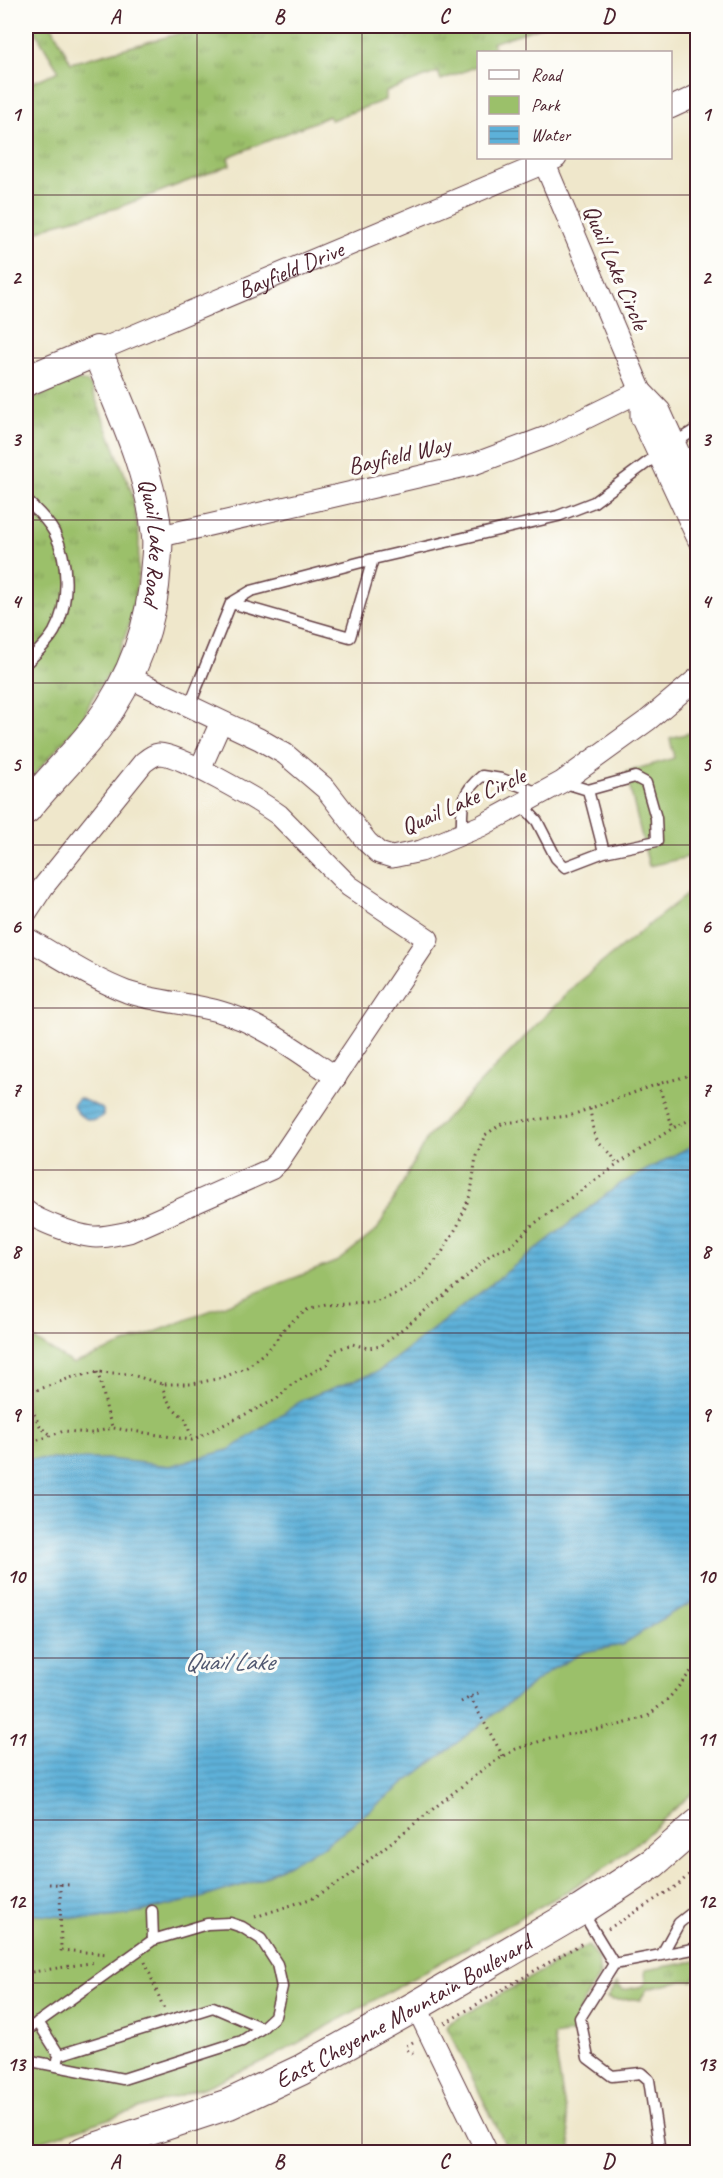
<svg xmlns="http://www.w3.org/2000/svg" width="723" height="2178" viewBox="0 0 723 2178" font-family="Caveat,sans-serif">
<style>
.grass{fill:url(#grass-tufts);stroke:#72704a;stroke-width:1.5}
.green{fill:#9bc06a;stroke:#72704a;stroke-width:1.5}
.water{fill:url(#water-rules);stroke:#546882;stroke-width:1.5}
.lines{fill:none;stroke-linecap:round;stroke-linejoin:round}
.lane-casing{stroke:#633d43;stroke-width:13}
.street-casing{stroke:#633d43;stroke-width:23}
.secondary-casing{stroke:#633d43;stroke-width:32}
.path{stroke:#633d43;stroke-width:3;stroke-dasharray:1.5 4.5;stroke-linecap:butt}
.lane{stroke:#fff;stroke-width:10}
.street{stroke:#fff;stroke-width:21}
.secondary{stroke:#fff;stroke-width:30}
.grid{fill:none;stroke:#4a1f2b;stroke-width:1.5;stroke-opacity:0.55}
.labels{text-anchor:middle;stroke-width:6;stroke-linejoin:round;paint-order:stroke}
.street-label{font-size:24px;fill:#4a1f2b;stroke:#fdfcf7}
.water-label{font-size:26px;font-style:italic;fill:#525971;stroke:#fdfcf7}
.neatline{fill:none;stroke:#4a1f2b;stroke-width:2}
.grid-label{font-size:20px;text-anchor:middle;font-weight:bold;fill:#4a1f2b}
</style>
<defs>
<pattern id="grass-tufts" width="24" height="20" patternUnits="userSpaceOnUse" patternTransform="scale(1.5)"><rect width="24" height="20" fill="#9bc06a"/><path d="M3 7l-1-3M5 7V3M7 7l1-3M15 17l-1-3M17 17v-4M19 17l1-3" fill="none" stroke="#809b57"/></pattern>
<pattern id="water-rules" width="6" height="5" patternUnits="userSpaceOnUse" patternTransform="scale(1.5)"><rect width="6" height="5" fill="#5db1d9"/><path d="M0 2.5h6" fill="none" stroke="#4f8fb0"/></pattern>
</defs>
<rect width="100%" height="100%" fill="#fdfcf7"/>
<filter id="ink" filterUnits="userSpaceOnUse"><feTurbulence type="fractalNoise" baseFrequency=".0167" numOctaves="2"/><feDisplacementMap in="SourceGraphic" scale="12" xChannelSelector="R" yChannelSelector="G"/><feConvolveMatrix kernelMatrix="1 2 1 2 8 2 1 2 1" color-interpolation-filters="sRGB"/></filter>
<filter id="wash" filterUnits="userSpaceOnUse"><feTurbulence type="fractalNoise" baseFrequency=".008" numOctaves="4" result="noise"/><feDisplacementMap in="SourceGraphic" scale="24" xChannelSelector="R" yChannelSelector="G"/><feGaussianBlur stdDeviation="1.35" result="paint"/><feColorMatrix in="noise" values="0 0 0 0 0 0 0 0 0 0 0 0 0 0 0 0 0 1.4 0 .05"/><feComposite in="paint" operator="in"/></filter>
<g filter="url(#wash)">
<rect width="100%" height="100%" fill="#efe7cb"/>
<path class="grass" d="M32,26H52L71,63L206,26H543L492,43L496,52H478V66L441,80L438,72L385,92V100L331,120L329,116L228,157L230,165L117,208L55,224L26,237V85L59,71Z
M77,380L87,382L91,387L132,493L139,538L138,575L132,617L114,666L92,698L83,719L26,784V402Z
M588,1945L598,1959L600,1975C586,1994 578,2011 572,2033L553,2036L572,2152H509L447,2027L451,2022Z
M697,1961V1973L693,1981H683L647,1989L640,2000C629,1996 619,2004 607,1998L617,1983L623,1990L643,1986L646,1982L645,1970Z"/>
<path class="green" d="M697,731L698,834L693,836L697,855L649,866L626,772L674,758L670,738Z
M697,886V1789L643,1838L609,1865L564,1893L275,2056L205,2087L26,2146V1334L73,1364L338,1261L377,1230L427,1138L577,983Z"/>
<path class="water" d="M79,1098L101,1108L103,1110V1116C92,1125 77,1117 73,1105Z
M697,1143V1600L670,1614L622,1645L584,1652L551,1670L325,1845L256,1881L201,1898L128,1915L92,1919L26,1914V1459H107L170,1466L231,1449L304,1399L379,1371L620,1184Z"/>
</g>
<g filter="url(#ink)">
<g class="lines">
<g class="lane-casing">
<path id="lane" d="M673,444L698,428
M26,500C36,510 47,519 54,532C69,561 70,603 54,632C47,644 35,654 26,663
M231,603L350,637L373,559
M189,707L231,603L251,591L373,559L558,516L594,502L660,453
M588,790L604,852
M522,805L537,821L556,858L565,867L604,852L657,841L656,818L646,783L635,777L588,790L562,782
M462,834C462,807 459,794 482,776L502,779L539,793
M152,1911L153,1940
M583,1913L614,1964L580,2018L588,2058L612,2076L641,2073L649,2080L660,2152
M662,1954L679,1923L698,1908
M614,1964L698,1948
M38,2022L59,2055
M26,2031L153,1940L207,1924L230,1923L242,1927L261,1939L277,1964L282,1987L275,2016L262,2028L242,2041L123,2079L26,2060
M57,2066L59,2055L213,2007L262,2028"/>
</g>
<g class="street-casing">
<g id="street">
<path d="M670,108L698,95"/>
<path d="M544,162L641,391L660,411L698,495"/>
<path id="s1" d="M97,351L556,158"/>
<path d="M641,391V417L698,539"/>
<path d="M157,537L474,464L549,436L641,391"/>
<path d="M128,677L259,739L285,754L326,789L367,842L379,853L392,857L421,851L481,826L562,782L648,720L698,678"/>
<path d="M200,769L221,722"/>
<path d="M26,913L43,887L143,763C148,759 152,755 159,754C178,753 261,802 279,815L349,886L428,939L279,1161L271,1169L129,1232C118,1234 108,1237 96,1237C80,1237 37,1221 26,1211"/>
<path d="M26,938C58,956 92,979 127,992C157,1002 190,1003 221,1012C263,1024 300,1053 336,1077"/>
<path d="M416,2006L487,2152"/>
</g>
</g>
<g class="secondary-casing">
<g id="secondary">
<path id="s2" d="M26,381L97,351C121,410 151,471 157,536C158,545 157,554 156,563C153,623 133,679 97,727C75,756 48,781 26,809"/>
<path id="s3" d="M83,2152L229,2104L301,2070L416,2006L581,1910L653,1863L698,1824"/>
</g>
</g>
<path class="path" d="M658,1084L673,1128
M590,1109C592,1120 592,1134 599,1142C609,1153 610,1150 617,1165
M97,1372C105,1391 104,1409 113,1428
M162,1384L165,1396L172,1407L186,1420L192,1440
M26,1394L73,1377L97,1372L129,1374L162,1384H192L222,1378L247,1367L271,1347L286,1326L307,1310L326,1305L375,1303L403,1291L421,1278L441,1254L458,1225L471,1193L476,1156L485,1135L503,1123L569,1116L658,1084L698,1073
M26,1398L41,1428L50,1434
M26,1441L38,1440L64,1431L91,1433L113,1428L192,1440L277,1399L291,1385L327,1364L334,1351L352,1344L368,1348L381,1346L462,1281L491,1254L511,1246L531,1226L617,1165L673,1128L698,1116
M470,1697L503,1756
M461,1702L480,1692
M49,1884L71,1885
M60,1884L61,1950L108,1954
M255,1917L313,1898L345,1879L487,1766L516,1749L550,1738L623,1724L648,1716L669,1698L698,1663
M608,1929L678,1885L698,1866
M145,1962L164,2009
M26,1973L96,1962
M445,2023L584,1942
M413,2042L406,2046L408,2051L417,2055"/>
<use href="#lane" class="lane"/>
<use href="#street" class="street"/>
<use href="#secondary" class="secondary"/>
</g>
</g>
<path class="grid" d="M197,26V2152M362,26V2152M526,26V52M526,158V2152M26,195H698M26,358H698M26,520H698M26,683H698M26,845H698M26,1008H698M26,1170H698M26,1333H698M26,1495H698M26,1658H698M26,1820H698M26,1983H698"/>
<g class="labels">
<g class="street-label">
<text transform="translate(616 267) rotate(67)" y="8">Quail Lake Circle</text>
<text dy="8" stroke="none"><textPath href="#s1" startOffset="210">Bayfield Drive</textPath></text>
<text transform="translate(399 455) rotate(-13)" y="8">Bayfield Way</text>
<text dy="8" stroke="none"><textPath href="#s2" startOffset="278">Quail Lake Road</textPath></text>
<text transform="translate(463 801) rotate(-24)" y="8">Quail Lake Circle</text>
<text dy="8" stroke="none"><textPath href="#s3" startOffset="351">East Cheyenne Mountain Boulevard</textPath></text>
</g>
<g class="water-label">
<text x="229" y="1670">Quail Lake</text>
</g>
</g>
<rect width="723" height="2178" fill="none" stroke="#fdfcf7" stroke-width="66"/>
<rect x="477" y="51" width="195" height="108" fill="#fdfcf7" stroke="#b5a4a5" stroke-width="1.5"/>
<rect x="489" y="70" width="30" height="9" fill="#ffffff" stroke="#b5a4a5" stroke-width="1.5"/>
<text x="531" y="81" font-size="18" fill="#4a1f2b">Road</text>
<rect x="489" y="96" width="30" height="18" fill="#9bc06a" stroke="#b5a4a5" stroke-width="1.5"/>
<text x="531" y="111" font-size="18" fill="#4a1f2b">Park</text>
<rect x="489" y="126" width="30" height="18" fill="url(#water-rules)" stroke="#b5a4a5" stroke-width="1.5"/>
<text x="531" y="141" font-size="18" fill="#4a1f2b">Water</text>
<rect x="33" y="33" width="657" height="2112" class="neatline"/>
<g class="grid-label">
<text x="115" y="23">A</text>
<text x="279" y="23">B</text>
<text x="444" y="23">C</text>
<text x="608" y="23">D</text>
<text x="16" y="121">1</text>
<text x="706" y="121">1</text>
<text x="16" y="284">2</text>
<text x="706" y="284">2</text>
<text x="16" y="446">3</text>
<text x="706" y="446">3</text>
<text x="16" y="608">4</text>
<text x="706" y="608">4</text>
<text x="16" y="771">5</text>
<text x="706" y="771">5</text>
<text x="16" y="933">6</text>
<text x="706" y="933">6</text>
<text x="16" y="1096">7</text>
<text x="706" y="1096">7</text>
<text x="16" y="1258">8</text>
<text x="706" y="1258">8</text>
<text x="16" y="1421">9</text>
<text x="706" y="1421">9</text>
<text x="16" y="1583">10</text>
<text x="706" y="1583">10</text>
<text x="16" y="1746">11</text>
<text x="706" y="1746">11</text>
<text x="16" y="1908">12</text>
<text x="706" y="1908">12</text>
<text x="16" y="2071">13</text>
<text x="706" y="2071">13</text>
<text x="115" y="2168">A</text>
<text x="279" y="2168">B</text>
<text x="444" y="2168">C</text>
<text x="608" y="2168">D</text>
</g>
</svg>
